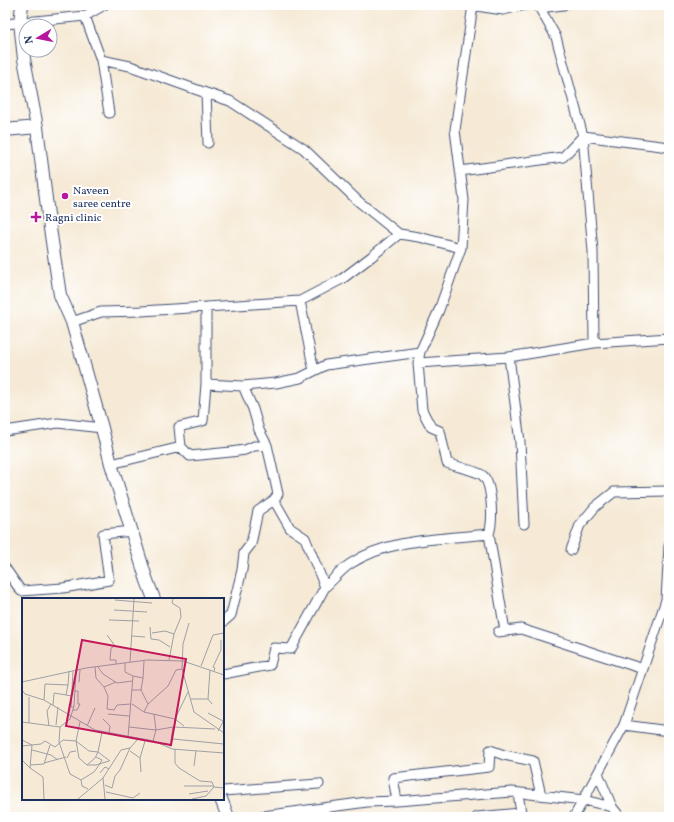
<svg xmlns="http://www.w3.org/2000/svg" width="674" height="822" viewBox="0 0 674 822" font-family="Vollkorn,serif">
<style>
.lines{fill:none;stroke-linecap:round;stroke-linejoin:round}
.street-casing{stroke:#3c4b70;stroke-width:11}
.secondary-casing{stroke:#3c4b70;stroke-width:14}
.street{stroke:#fff;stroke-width:9}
.secondary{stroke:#fff;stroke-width:12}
.poi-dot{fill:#b5179e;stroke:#fff;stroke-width:1.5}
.labels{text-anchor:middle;stroke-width:4;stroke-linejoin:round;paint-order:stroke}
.poi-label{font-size:11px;fill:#1b2f5e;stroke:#fff;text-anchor:start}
.inset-road{fill:none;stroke:#9e9fa6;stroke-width:1}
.view{fill:#c2185b;fill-opacity:0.15;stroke:#c2185b;stroke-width:2}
.inset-edge{fill:none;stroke:#1b2f5e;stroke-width:2}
</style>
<rect width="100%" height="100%" fill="#fff"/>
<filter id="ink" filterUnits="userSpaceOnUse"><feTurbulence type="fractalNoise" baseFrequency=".025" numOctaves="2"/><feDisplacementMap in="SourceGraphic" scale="8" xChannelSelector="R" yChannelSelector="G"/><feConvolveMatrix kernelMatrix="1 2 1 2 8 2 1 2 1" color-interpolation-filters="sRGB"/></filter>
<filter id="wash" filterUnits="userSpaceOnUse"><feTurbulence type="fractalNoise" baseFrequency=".012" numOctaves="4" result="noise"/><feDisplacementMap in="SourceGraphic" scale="16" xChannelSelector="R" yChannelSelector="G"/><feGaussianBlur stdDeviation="0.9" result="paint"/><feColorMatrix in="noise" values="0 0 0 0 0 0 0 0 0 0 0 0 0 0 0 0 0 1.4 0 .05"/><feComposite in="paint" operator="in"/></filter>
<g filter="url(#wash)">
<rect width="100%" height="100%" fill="#f6ead6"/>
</g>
<g filter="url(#ink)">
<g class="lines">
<g class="street-casing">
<path id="street" d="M470,5L503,10L526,5
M538,5L556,37L583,136L593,251L594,343
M539,8L563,5
M85,16L101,60L130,66L206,93L230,101L304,149L358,201L399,234L371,257L342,279L300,301
M5,24L85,16L104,5
M101,60L109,113
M206,93L208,143
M460,171L563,157L583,136L669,147
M399,234L419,237L461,248L439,310L420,352
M461,248L464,200L455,130L473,5
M72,322L101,312L141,311L206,307
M509,357L520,442L524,524
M206,384V307L300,301L314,371
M5,431L58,423L102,428
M181,447L190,456L231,452L245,450L254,446L267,445
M111,464L181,447L179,427L203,421L206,384L243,386L276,383L300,378L326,365L420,352L418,363L509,357L594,343L669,338
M274,500L290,528L305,538L325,587C333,580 341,570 350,564C389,538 443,539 489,534C493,522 493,483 482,475C477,471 454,466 447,463L440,431L431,427L422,410L418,363
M489,534L505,631
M571,550L580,525L595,507L614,492L669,491
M5,568L21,591L63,588L109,580L103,534L133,531
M223,622L231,615L242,570L244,553L251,544L258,511L274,500L278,494L267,445L259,430L253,409L243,386
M498,632L521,629L643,669
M223,674L270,665L274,648L291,649L325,587
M624,725L669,731
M598,773L612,807
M223,791L319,784
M397,801L393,778L489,767L490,750L504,755L533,761L541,795
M256,817L367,802L397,801L512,792L584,800L612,807L620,817
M477,817L521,813L518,793
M574,817L624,725L666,600L669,546"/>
</g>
<g class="secondary-casing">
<path id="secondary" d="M22,5L20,22L24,59L37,127L48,215L60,295L72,322L102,428L111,464L146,578L154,599
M5,130L37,127
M221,799L228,817"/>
</g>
<use href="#street" class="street"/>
<use href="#secondary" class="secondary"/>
</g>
</g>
<g class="poi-dot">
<circle cx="65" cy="196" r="4"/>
<path d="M34 211h4v4h4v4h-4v4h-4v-4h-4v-4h4z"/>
</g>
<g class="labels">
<g class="poi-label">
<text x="73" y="194">Naveen<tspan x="73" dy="13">saree centre</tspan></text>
<text x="45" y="221">Ragni clinic</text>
</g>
</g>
<g transform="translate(22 598)">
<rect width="202" height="202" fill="#f6ead6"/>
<path class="inset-road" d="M93,2L130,5M92,12L125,14M87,22L117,23M167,25L161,46L160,71L172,114L202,135M128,29L129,41L137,42L148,49M130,35L143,33L152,36M85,37L93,48L89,50L88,62H94V66M110,38L123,39M147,62L152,36L159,19L158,10L150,5L151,1M108,64L112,1M103,65V74L111,78L106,139M179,68L191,37L202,35M73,69L74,80L82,89M76,69L81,76L95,85L110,83M51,73L49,109H52M54,73L52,108L48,121L38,129L37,144L48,176L59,182L60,188L66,191M192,73L193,70L191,69L199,52V42M121,80L122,63M0,84L64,70L125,62L161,63L202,77M57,84L58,72M94,84L82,89L86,98L85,111L92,112L95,107L109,106M46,87L47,73M0,92L3,96L22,102L73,132L132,143L150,151L202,155M110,92H119L121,80L111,78M119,92L126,106L146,88L154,72L160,71M166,94L153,121L152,129L193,131M169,101H186L190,106M186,101L188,72M22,102L23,86L46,87L44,97M110,106L122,114L126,106M31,107L32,95L50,98M51,112H55L58,106H56V93H53M122,114L153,121L162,128M186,115L201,123M86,116L107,118M81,121L88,128L87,135M0,124L38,129M7,125V99M34,127L36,109M27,128L25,113L29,106M65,128L73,110M107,129L134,132L151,129M196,133L202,122M80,134L76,154L88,163M151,141L202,146M54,143L67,153L76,154L73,160L65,167L57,160ZM131,143L134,132L132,116M0,148L19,146L23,143L33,149L41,142L54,143L58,124M148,149L151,129M153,151V165L157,170L178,183L190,184L192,189L202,190M10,152L29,157L36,162M108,153L118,160L119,174M74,159L80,162L77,167M45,160L48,154L54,153M118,160L123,143M0,162L8,170L10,147L0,142M22,165L44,159M8,167L22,166L28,147M65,167H74L87,163M172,168L174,153M8,170L21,179L22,201M78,175L83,169L87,171M81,180L83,201M59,182L72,174L77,167M83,187L90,190L93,178L98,172L108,150M162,188H191M84,194L111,200L118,195M167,196L186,193M56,201L81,180L99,152L108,150L116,141M170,201L184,198L192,189"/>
<path class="view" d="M60,42L164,61L149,147L44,128Z"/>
<rect width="202" height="202" class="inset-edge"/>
</g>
<rect width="674" height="822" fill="none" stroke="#fff" stroke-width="20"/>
<g transform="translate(38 38) rotate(260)"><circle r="19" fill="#ffffff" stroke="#a4acbf"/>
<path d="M0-3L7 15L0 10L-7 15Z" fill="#b5179e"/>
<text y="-6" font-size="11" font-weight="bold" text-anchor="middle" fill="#1b2f5e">N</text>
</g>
</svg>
